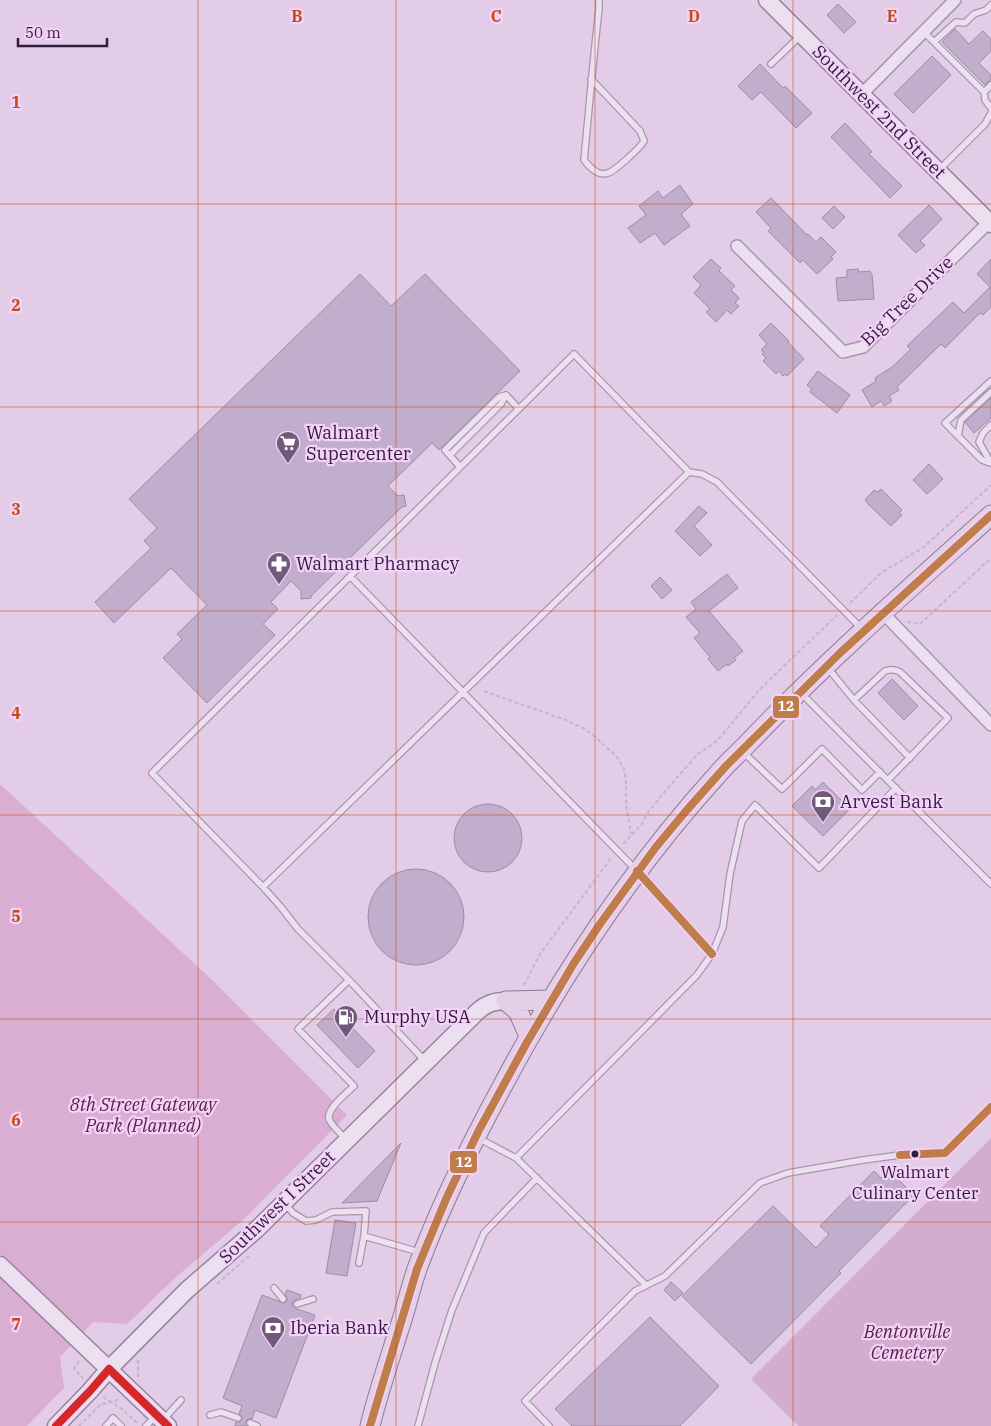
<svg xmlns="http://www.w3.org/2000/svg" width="991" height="1426" viewBox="0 0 991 1426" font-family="'IBM Plex Serif',serif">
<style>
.green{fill:#daadd3}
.cemetery{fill:#d3adce}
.building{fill:#c1adcc;stroke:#9e8ba8}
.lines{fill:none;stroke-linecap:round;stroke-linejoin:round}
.lane-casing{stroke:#a796ad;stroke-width:8}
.street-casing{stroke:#a796ad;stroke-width:14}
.secondary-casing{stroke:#97869c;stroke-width:19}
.primary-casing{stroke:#8c7c92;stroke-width:21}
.path{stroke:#c4b6c7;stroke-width:2;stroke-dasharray:4 2.5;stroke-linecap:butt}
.lane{stroke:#ecdfef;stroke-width:5.5}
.street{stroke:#ecdfef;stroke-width:11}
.secondary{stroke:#ecdfef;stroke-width:16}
.primary{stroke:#e3cfe7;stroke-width:19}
.bus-1-casing{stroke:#f4d2f9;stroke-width:11}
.bus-2-casing{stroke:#f4d2f9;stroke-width:11}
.bus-1{stroke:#be7d4a;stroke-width:8}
.bus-2{stroke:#d62728;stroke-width:8}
.grid{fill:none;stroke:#c34d16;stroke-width:1;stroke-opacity:0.55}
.bus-dot{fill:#311c3d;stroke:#f4d2f9;stroke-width:2}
.labels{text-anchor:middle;stroke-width:4.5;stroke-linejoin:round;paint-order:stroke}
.bus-label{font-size:17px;fill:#311c3d;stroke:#f4d2f9}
.street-label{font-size:18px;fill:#311c3d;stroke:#f4d2f9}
.poi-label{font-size:18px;fill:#311c3d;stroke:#f4d2f9;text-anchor:start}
.park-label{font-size:18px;font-style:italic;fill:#5b2144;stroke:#f4d2f9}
.grid-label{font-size:16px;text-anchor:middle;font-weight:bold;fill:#c34d16;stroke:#f4d2f9;stroke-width:4.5;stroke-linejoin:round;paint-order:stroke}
.line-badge{stroke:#f4d2f9;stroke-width:2}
.badge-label{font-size:14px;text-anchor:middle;font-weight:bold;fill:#fff}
</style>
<rect width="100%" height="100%" fill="#e3cce8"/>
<path class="green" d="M0,784L209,977L347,1115L245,1218L174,1279L127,1324L93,1322L60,1357L64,1388L27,1426H0Z"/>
<path class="cemetery" d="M991,1138V1426H798L751,1379Z"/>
<path class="building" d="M838,4L856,22L844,33L827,15Z
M955,29L969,44L983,31L991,39V51L979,63L991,75V79L985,85L942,42Z
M932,56L951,75L913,113L894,94Z
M760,64L783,88L785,86L812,113L796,128L761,92L752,100L738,86Z
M845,123L872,152L869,154L902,186L890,198L831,137Z
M680,185L693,204L681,214L690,226L664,245L655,233L640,243L628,228L646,215L639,206L658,191L663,198Z
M771,198L807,235L808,234L816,242L821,237L836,252L831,257L833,259L817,274L803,260L800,263L768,231L771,228L756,212Z
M929,205L942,219L920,241L925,245L916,253L898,235Z
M834,206L845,217L833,229L822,218Z
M711,259L721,268L719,271L735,286L731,290L739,298L735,303L739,306L731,314L727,310L716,322L706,312L710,309L694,293L701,285L693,277Z
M991,259V307L983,315L980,313L945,348L941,344L897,387L899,390L889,396L892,401L884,406L881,401L872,407L862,390L876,381L875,378L892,367L911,349L907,346L953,302L964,313L990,287L977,274Z
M858,269L859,272L870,271L871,274H872L874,299L838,301L836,278L847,277V270Z
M360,274L391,306L425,274L520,371L439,450L432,443L388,486L398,496L404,495L406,506L402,507L311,596V598L301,599V591L291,581L271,602L278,609L263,624L275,635L207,703L163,658L182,639L177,634L207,605L171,568L114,623L95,602L151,548L144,541L157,528L129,499Z
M771,323L789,341L788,342L804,359L787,376L785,374L783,376L779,371L776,374L763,361L766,358L762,354L764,352L761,350L767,344L759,335Z
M818,371L850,395L837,413L810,392L812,389L807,385Z
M991,398V418L974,433L965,422Z
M929,464L943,479L927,494L913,480Z
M881,489L902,510L899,513L902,515L891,526L867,503V502L865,500L874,490L877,492Z
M699,506L707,513L694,526L712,545L700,556L675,531Z
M727,574L738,588L709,611L743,651L734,658L736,660L728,666L727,664L718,671L708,659L710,657L694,638L700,633L686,617L696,609L691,602Z
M660,577L672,590L662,599L651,586Z
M892,679L918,706L904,720L878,693Z
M823,782L850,809L823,836L792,806L812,786L815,790Z
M454 838a34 34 0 1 1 68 0a34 34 0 1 1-68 0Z
M368 917a48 48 0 1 1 96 0a48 48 0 1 1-96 0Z
M334,1009L375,1051L358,1068L317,1025Z
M401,1143L377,1201L342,1203Z
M889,1170L914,1195L839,1271L841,1273L751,1364L682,1296L773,1206L816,1248L829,1234L820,1226L874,1171L881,1178Z
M335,1220L356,1223L347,1276L326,1273Z
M671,1282L683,1293L675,1301L664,1290Z
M287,1290L301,1295L300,1298L293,1301L292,1305L294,1308L315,1315L276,1418L255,1410L252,1419L249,1418L246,1421V1426H235L236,1422H239L242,1420V1417L239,1414L242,1406L223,1398L262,1295L284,1303L288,1300L285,1294Z
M650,1317L719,1386L680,1426H572L555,1409Z"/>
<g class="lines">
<g class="lane-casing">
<path id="lane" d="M924,32L984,92L985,100L991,108
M934,42L956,22L965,23L974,14L986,10L991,5
M771,64L800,36
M591,79L640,131L644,141C640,148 615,171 608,173C605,174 602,174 599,173C593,171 588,165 584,160C589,110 593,60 599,9V0
M984,92L991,85
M939,170L985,124L991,113
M991,425L983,433L979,442L991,463
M958,436L961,420L991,392
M450,455L501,404L506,395
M990,463L982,460L945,423L991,381
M460,467L445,450L499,397L506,395L519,409
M350,576L637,871L712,954
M827,667L854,700L910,758
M802,694L991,884
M854,700L885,671C891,669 895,669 900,672L948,718L888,780
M743,752L782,789L822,749L862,790L880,772
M263,887L689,472
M425,1061L349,980L298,929L280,906L263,887L152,773L574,354L689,472L702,474L717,482L862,629
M478,1138L516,1158L646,1285
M347,1140C341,1134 334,1128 330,1121C323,1111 347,1093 354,1086L298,1029L349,980
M516,1158L697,975L712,954L723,927L730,874L742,821L755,805L819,868L896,788
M284,1203L293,1213L306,1221L316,1220L332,1212L366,1211L364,1236L419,1252
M359,1263L364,1236
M274,1288L283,1299
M297,1304L313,1299
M210,1415L221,1412L238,1418
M164,1419L181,1400
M250,1423L257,1426
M106,1426L113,1418L121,1426
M146,1426L155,1417
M418,1426L435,1363L452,1310L484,1233L537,1178
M549,1426L525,1401L635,1291L665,1276L760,1183L788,1173L863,1160L900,1155L945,1153L991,1107"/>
</g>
<g class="street-casing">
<path id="street" d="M861,95L955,0
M737,246L843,352L863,347L989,222
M883,613L991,725"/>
</g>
<g class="secondary-casing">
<path id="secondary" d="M767,0L991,224
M0,1265L168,1426
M56,1426L90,1391L109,1369L187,1290L256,1230L478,1011C487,1003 495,1001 506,1001"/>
</g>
<g class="primary-casing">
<path id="primary" d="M506,1001L550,1000
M506,1001L518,1011L529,1036
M370,1426C378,1393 389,1361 399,1329C406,1309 410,1289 417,1269C440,1206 471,1144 503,1085C562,974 632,869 717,775C728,762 741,751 752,739C828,660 910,588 991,515"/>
</g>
<path class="path" d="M850,603L882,572L924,547L991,485
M907,622L920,624L991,558
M484,691L563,719L583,728L593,735L617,757L624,769L626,780V804L631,834
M623,844L641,825L649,811L662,795L688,765L698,754L713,744L723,734L760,689L837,615
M524,985L540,954L612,857
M217,1284L249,1256
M79,1361L74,1369L83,1378
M138,1377V1360
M103,1397L121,1408L138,1424
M79,1426L101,1404L116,1401L120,1397"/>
<use href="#lane" class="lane"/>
<use href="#street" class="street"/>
<use href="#secondary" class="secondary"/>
<use href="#primary" class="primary"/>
<g class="bus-1-casing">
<path id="bus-1" d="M637,871L712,954
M900,1155L945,1153L991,1107
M370,1426L417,1269L446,1199L479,1130L526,1044L574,963L600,924L656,847L686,811L726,766L840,653L991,515"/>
</g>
<g class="bus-2-casing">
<path id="bus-2" d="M109,1369L168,1426
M56,1426L90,1391L109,1369"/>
</g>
<use href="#bus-1" class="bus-1"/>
<use href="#bus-2" class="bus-2"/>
</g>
<path class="grid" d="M198,0V1426M396,0V1426M595,0V1426M793,0V1426M0,204H991M0,407H991M0,611H991M0,815H991M0,1019H991M0,1222H991"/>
<defs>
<g id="supermarket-pin" transform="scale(1.25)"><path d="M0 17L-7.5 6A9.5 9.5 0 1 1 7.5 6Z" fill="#6f5a79" stroke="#f4d2f9"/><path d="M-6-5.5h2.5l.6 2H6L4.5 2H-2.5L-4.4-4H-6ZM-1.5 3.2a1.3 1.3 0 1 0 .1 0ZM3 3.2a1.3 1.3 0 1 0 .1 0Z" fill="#fff"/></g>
<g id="pharmacy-pin" transform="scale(1.25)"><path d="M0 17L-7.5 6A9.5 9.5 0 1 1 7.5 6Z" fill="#6f5a79" stroke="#f4d2f9"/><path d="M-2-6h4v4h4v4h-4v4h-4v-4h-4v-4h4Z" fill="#fff"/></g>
<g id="bank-pin" transform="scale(1.25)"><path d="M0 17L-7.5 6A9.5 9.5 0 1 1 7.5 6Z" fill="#6f5a79" stroke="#f4d2f9"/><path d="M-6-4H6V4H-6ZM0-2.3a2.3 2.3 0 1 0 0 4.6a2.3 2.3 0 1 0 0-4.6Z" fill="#fff"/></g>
<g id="fuel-pin" transform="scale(1.25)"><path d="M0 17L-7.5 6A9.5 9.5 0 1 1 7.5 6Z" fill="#6f5a79" stroke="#f4d2f9"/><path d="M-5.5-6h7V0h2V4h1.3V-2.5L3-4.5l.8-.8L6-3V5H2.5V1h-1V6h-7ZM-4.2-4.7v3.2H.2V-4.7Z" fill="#fff"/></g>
</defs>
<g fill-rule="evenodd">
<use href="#supermarket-pin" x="288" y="443"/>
<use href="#pharmacy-pin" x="279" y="564"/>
<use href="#bank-pin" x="823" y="802"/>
<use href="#fuel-pin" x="346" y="1017"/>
<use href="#bank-pin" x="273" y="1328"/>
</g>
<circle class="bus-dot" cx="915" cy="1154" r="4.5"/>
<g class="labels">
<g class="bus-label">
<text x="915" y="1178">Walmart<tspan x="915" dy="21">Culinary Center</tspan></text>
</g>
<g class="street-label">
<text transform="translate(879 112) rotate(45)" y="6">Southwest 2nd Street</text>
<text transform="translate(907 301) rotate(-44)" y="6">Big Tree Drive</text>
<text transform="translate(277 1207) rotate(-44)" y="6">Southwest I Street</text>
</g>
<g class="poi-label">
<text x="306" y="439">Walmart<tspan x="306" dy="21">Supercenter</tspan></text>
<text x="296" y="570">Walmart Pharmacy</text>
<text x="840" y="808">Arvest Bank</text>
<text x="364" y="1023">Murphy USA</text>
<text x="290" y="1334">Iberia Bank</text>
</g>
<g class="park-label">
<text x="143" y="1111">8th Street Gateway<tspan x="143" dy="21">Park (Planned)</tspan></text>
<text x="907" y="1338">Bentonville<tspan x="907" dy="21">Cemetery</tspan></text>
</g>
</g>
<g class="grid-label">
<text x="297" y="22">B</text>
<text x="496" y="22">C</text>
<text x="694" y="22">D</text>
<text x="892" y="22">E</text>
<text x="16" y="108">1</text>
<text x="16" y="311">2</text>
<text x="16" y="515">3</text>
<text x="16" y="719">4</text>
<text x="16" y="922">5</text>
<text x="16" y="1126">6</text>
<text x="16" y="1330">7</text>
</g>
<g class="line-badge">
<rect x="772" y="695" width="28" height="24" rx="5" fill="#be7d4a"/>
<rect x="449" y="1150" width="29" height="24" rx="5" fill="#be7d4a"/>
</g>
<g class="badge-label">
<text x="786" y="711">12</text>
<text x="464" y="1167">12</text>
</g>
<path d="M18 38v8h89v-8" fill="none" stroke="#311c3d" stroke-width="2.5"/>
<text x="25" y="38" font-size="15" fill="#311c3d" stroke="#f4d2f9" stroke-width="4" paint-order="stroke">50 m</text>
</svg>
